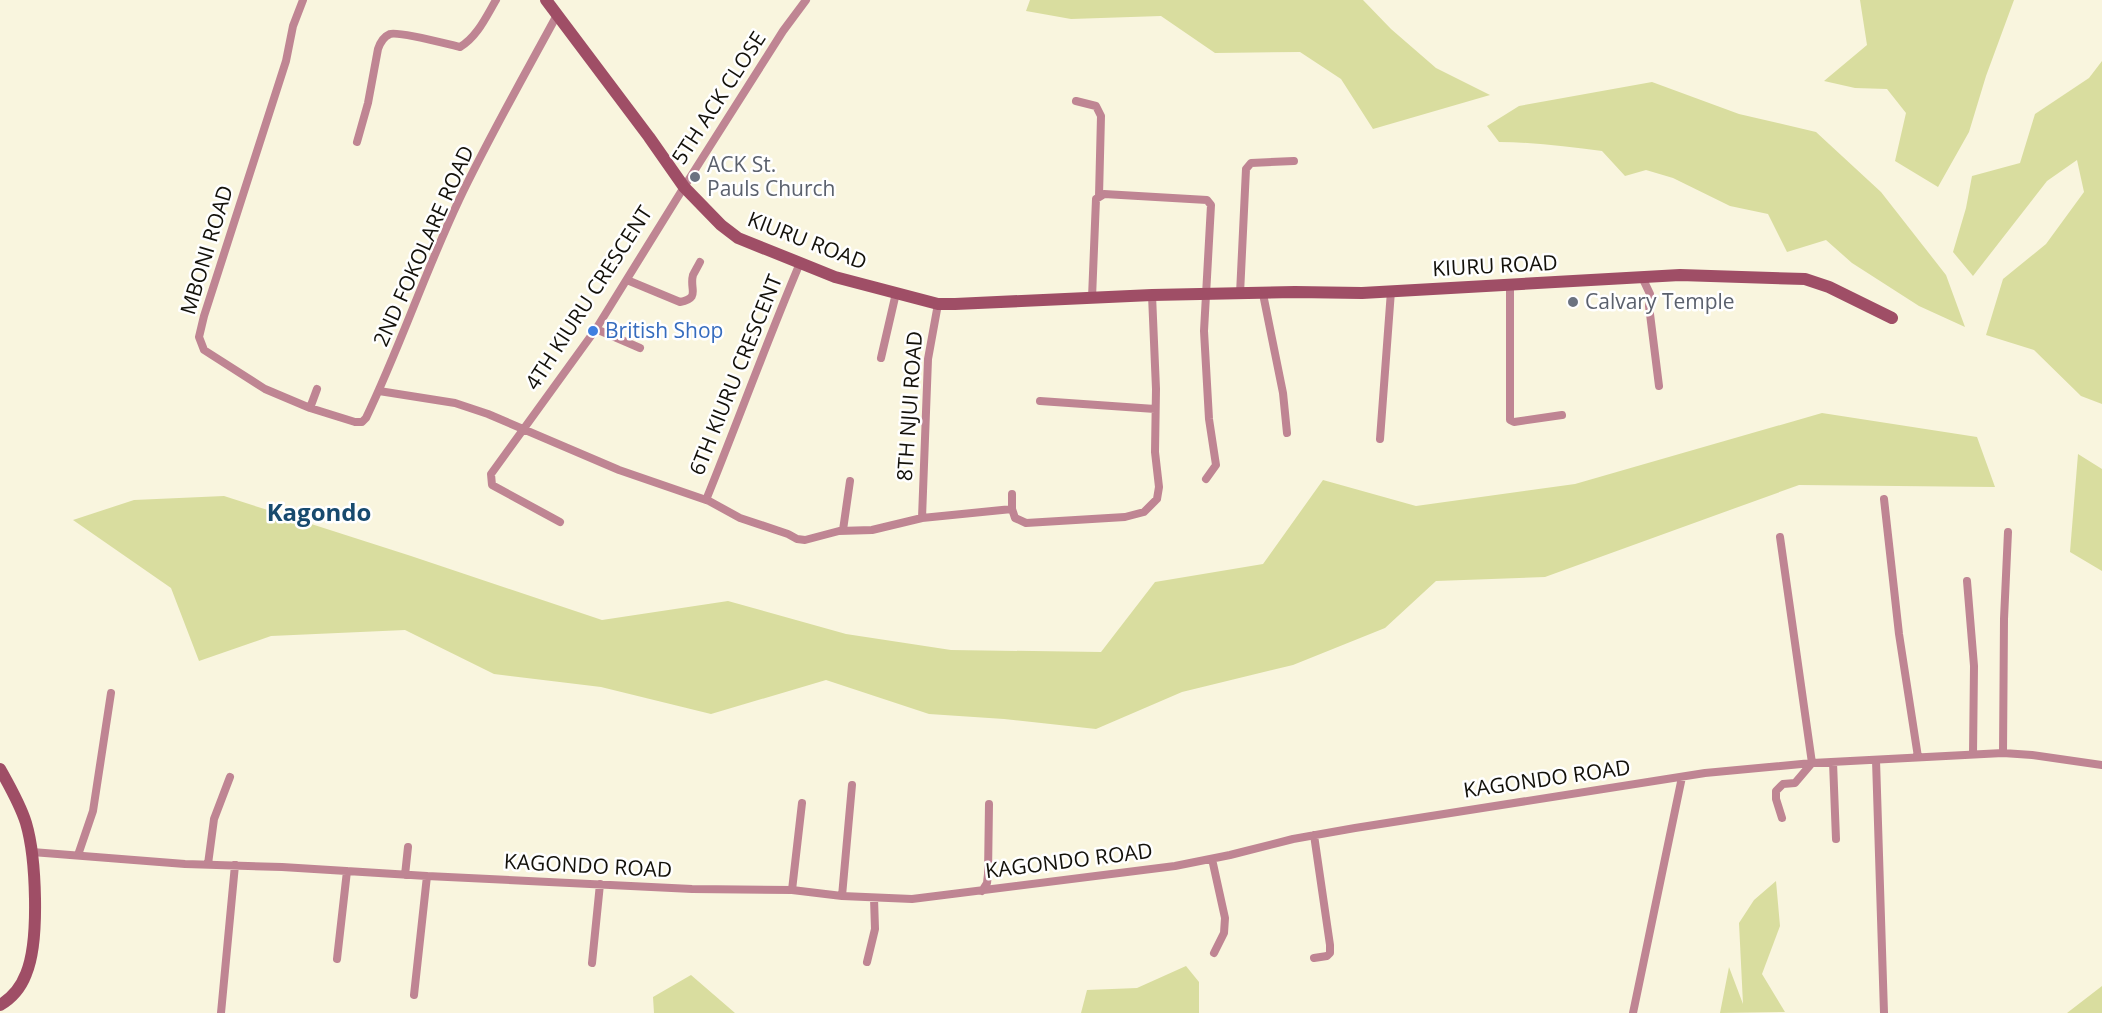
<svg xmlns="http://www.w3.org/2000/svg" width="2102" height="1013" viewBox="0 0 2102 1013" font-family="'Open Sans',sans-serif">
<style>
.green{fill:#d9dd9f}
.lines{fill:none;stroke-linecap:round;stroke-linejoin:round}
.street{stroke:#bf8593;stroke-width:8}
.secondary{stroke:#9f4e66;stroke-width:12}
.worship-dot{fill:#6b7280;stroke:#fff;stroke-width:2}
.shop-dot{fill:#3f7fe0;stroke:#fff;stroke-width:2}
.labels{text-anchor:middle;stroke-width:5;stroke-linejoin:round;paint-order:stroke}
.street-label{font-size:21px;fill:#13110a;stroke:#fff}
.worship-label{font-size:21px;fill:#5b616d;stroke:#fff;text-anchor:start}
.shop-label{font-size:21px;fill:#366cbe;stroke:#fff;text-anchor:start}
.quarter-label{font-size:24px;font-weight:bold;fill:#174a6e;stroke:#fff}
</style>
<rect width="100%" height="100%" fill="#f9f5de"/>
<path class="green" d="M1030,0H1363L1391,29L1436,68L1490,95L1373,129L1341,79L1300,52L1215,53L1161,16L1071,19L1026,11Z
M1860,0H2014L1986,76L1969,132L1938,187L1895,161L1906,113L1887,89L1855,88L1824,81L1867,45Z
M2102,61V404L2081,396L2034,350L1986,335L2003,279L2046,244L2084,192L2077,160L2047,181L1973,276L1953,252L1966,208L1972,176L2020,163L2035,114L2089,78Z
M1652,82L1739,114L1816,132L1881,192L1946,275L1965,327L1919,306L1852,263L1826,240L1787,252L1768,214L1730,206L1673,178L1646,170L1625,176L1602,151C1568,147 1533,142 1499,142L1487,126L1519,106Z
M1822,413L1977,437L1995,487L1799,485L1545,577L1436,581L1385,628L1293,665L1182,692L1096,729L1004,719L929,714L826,680L711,714L601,687L494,674L405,630L271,636L199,661L171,588L73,520L134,500L224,496L411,556L602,620L728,601L846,634L951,650L1101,652L1155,582L1263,564L1323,480L1416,506L1575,484Z
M2078,454L2102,469V571L2070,552Z
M1776,881L1780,926L1762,974L1785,1012L1720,1013L1729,967L1743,1004L1739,923L1754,900Z
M1186,966L1199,982V1013H1081L1087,990L1137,988Z
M691,975L735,1013H654L653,997Z
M2102,986V1013H2067Z"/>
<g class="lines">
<path class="street" d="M303,0L293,26L286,61L204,316L199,337L204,350L265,389L310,408L355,422H362L366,418C400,347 425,272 459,200C489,137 524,76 557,15
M1076,101L1096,106L1101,116L1099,196
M357,142L368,103L378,49C380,43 383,37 390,34C399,31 447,44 460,47C477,37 486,17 496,0
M1642,277L1650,294L1649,306L1659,386
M627,280L680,302C701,298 689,289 693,275C695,271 698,266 700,262
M1510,285V420L1514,422L1562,415
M1240,294L1246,169L1251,163L1294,161
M1263,294L1283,393L1287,433
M1092,298L1096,199L1104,194L1207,200L1211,205L1204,331L1209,419L1216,465L1206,479
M596,329L640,348
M881,358L896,293
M379,391L455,403L488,414L619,470L709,501L740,518L788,534L797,539L805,540L839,531L872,530L922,518L928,359L938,304
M1040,401L1155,409
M310,408L317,389
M1380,439L1391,291
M1884,499L1899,634L1918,757
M706,500C738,421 767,341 800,263
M1012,509L1015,518L1026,523L1125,517L1144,512L1157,499L1159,487L1155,452L1156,389L1152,295
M922,518L1012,509V494
M560,522L492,485L491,474L596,329L684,187L783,31L806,0
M843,530L850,481
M1780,537L1812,763L1795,783L1783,784L1776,791V799L1782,818
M1967,581L1974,666L1973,754
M2003,753L2004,619L2008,532
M1876,760L1884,1013
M1833,762L1836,839
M1314,835L1330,945V953L1327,956L1314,958
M32,852L185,864L282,867L427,876L692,889L792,890L842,896L912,899L1175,866L1230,855L1293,839L1355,828L1705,773L1812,763L2003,753L2032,755L2102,765
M78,855L93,811L111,693
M1212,859L1225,918L1224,933L1214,953
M208,864L214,819L230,777
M405,875L408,847
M792,890L802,803
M982,891L987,883L988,874L989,804
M842,896L852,785
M337,959L347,871
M867,962L875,929L874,898
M592,963L600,884
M414,995L427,876
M221,1013L235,865
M1633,1013L1682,777"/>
<path class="secondary" d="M546,0L649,137L684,187L721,225L738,238L835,277L938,304H955L1152,295L1295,292L1362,293L1680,275L1805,279L1829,287L1892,318
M0,769C10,787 20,804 26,823C36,857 40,941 26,974C21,987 12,998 0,1005"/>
</g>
<g class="worship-dot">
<circle cx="695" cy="177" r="6"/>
<circle cx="1573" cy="302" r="6"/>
</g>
<circle class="shop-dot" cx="593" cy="331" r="6"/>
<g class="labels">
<g class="street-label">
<text transform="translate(719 98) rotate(-57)" y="7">5TH ACK CLOSE</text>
<text transform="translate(807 241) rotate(21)" y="7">KIURU ROAD</text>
<text transform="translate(424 246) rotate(-66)" y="7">2ND FOKOLARE ROAD</text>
<text transform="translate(207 250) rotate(-73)" y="7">MBONI ROAD</text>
<text transform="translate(1495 266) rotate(-3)" y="7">KIURU ROAD</text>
<text transform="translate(589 298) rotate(-57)" y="7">4TH KIURU CRESCENT</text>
<text transform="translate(736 375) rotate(-68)" y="7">6TH KIURU CRESCENT</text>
<text transform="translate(910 406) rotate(-86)" y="7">8TH NJUI ROAD</text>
<text transform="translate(1547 779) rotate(-8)" y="7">KAGONDO ROAD</text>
<text transform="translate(1069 861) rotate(-7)" y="7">KAGONDO ROAD</text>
<text transform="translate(588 866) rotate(3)" y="7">KAGONDO ROAD</text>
</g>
<g class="worship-label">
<text x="707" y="172">ACK St.<tspan x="707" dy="24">Pauls Church</tspan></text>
<text x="1585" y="309">Calvary Temple</text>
</g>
<g class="shop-label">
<text x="605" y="338">British Shop</text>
</g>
<g class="quarter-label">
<text x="319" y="521">Kagondo</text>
</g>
</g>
</svg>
